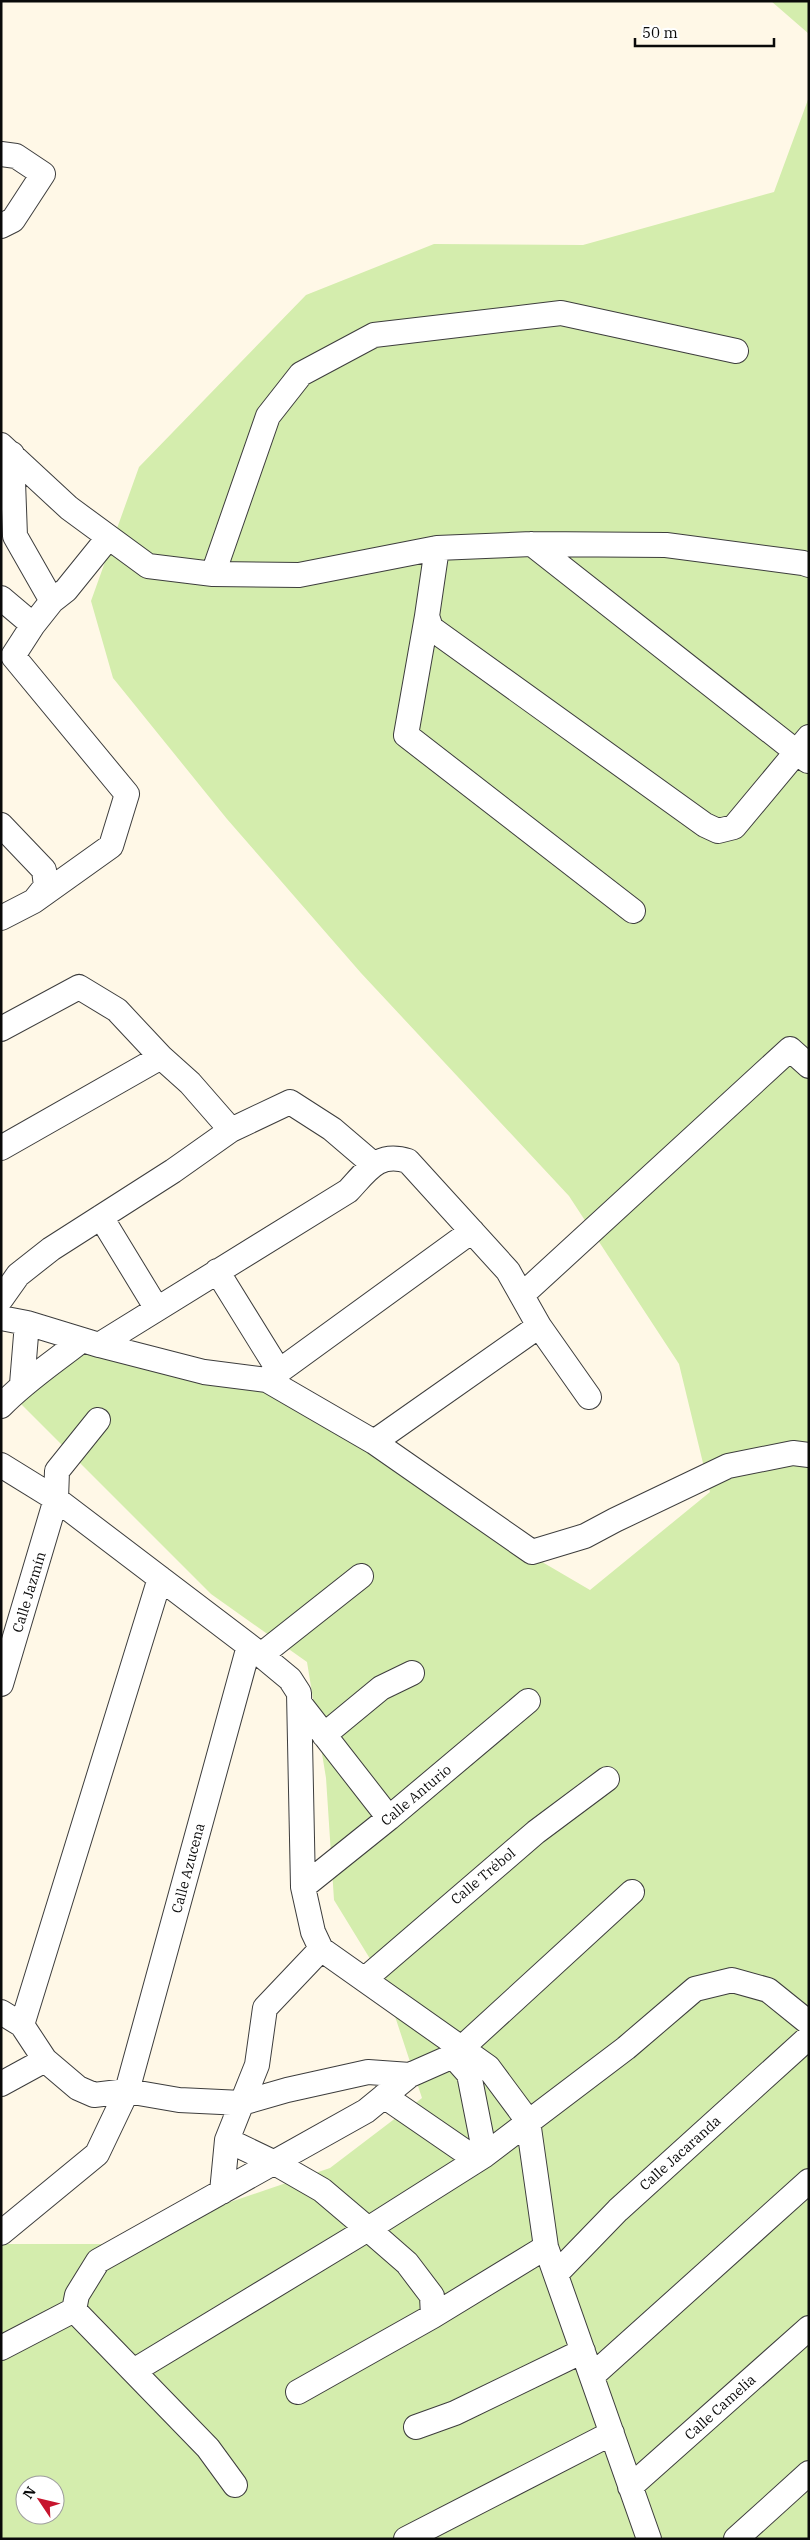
<svg xmlns="http://www.w3.org/2000/svg" width="810" height="2540" viewBox="0 0 810 2540" font-family="'IBM Plex Serif',serif">
<style>
.green{fill:#d4edad;fill-rule:evenodd}
.lines{fill:none;stroke-linecap:round;stroke-linejoin:round}
.minor-casing{stroke:#3d3d3d;stroke-width:26}
.minor{stroke:#fff;stroke-width:24}
.labels{text-anchor:middle;stroke-width:5;stroke-linejoin:round;paint-order:stroke}
.street-label{font-size:14px;fill:#0a0a0a;stroke:#fff}
</style>
<rect width="100%" height="100%" fill="#fff8e7"/>
<path class="green" d="M771,1H809V34Z
M809,97V2539H1V2244H107L330,2168L422,2098L383,1980L334,1900L326,1778L307,1662L211,1594L18,1401L98,1335L271,1383L448,1507L590,1590L710,1492L679,1364L569,1196L361,973L227,819L113,678L91,601L139,467L306,295L434,244L583,245L774,192ZM25,2485H55V2515H25Z"/>
<g class="lines">
<g class="minor-casing">
<path id="minor" d="M1,154L16,156L43,174L13,220L1,226
M1,445L69,508L148,566L213,574L299,575L437,548L532,544L666,545L803,563L809,565
M532,544L808,761
M437,548L427,616L431,628L705,825L718,831L734,827L809,737
M213,574L268,416L301,374L374,335L561,313L736,351
M1,598L33,625
M52,601L66,590L108,538
M427,616L406,735L633,911
M1,825L44,870L46,886L34,901
M1,918L34,901L111,846L127,794L13,656L33,625L52,601L15,536L12,454
M1,1029L79,987L117,1010L161,1057L190,1083L231,1130
M1,1148L161,1057
M101,1217L157,1309
M217,1271L279,1371
M522,1295L790,1049L809,1066
M1,1299L18,1275L51,1249L173,1171L231,1130L290,1102L332,1129L373,1164
M1,1318L27,1323L99,1345L204,1372L267,1380L374,1442L532,1552L585,1536L615,1520L728,1466L793,1453L809,1455
M99,1345L348,1191C367,1171 378,1151 408,1161L508,1271L539,1326L589,1397
M267,1380L472,1231
M22,1384L27,1323
M1,1406C25,1381 54,1362 82,1340
M374,1442L539,1326
M1,1465L56,1499L261,1655L290,1679L299,1693L303,1887L313,1932L321,1949L488,2067L528,2121L546,2247L649,2539
M261,1655L361,1576
M1,1684L56,1499L57,1471L98,1420
M301,1705L389,1818
M324,1735L381,1688L412,1673
M303,1887L389,1818L528,1701
M365,1979L536,1832L607,1779
M1,2012L22,2025L45,2060L78,2088L94,2095L127,2091L179,2100L242,2103L287,2090L368,2072L410,2075L453,2056L632,1892
M22,2025L160,1578
M453,2056L469,2074L485,2155
M1,2084L45,2060
M384,2096L477,2160
M227,2140L275,2163L322,2190L368,2229L407,2263L432,2296L433,2316
M222,2192L227,2140L257,2065L265,2008L321,1949
M1,2233L97,2154L127,2091L249,1646
M556,2274L618,2210L809,2037
M74,2310L77,2295L98,2261L366,2111L410,2075
M74,2310L208,2448L235,2485
M1,2348L74,2310
M135,2370L368,2229L485,2155L626,2048L695,1989L732,1980L768,1990L809,2023
M592,2376L809,2181
M298,2392L433,2316L546,2247
M416,2427L455,2413L583,2351
M630,2487L809,2328
M406,2539L612,2433
M736,2539L809,2473"/>
</g>
<use href="#minor" class="minor"/>
</g>
<g class="labels">
<g class="street-label">
<text transform="translate(29 1592) rotate(-73)" y="5">Calle Jazmín</text>
<text transform="translate(416 1795) rotate(-40)" y="5">Calle Anturio</text>
<text transform="translate(188 1868) rotate(-75)" y="5">Calle Azucena</text>
<text transform="translate(483 1876) rotate(-40)" y="5">Calle Trébol</text>
<text transform="translate(680 2153) rotate(-42)" y="5">Calle Jacaranda</text>
<text transform="translate(720 2407) rotate(-42)" y="5">Calle Camelia</text>
</g>
</g>
<rect width="810" height="2540" fill="none" stroke="#0a0a0a" stroke-width="5"/>
<g transform="translate(40 2500) rotate(305)"><circle r="24" fill="#ffffff" stroke="#9d9d9d"/>
<path d="M0-4L9 19L0 12L-9 19Z" fill="#c7152e"/>
<text y="-8" font-size="14" font-weight="bold" text-anchor="middle" fill="#0a0a0a">N</text>
</g>
<path d="M635 38v8h139v-8" fill="none" stroke="#0a0a0a" stroke-width="2.5"/>
<text x="642" y="38" font-size="15" fill="#0a0a0a" stroke="#ffffff" stroke-width="4" paint-order="stroke">50 m</text>
</svg>
